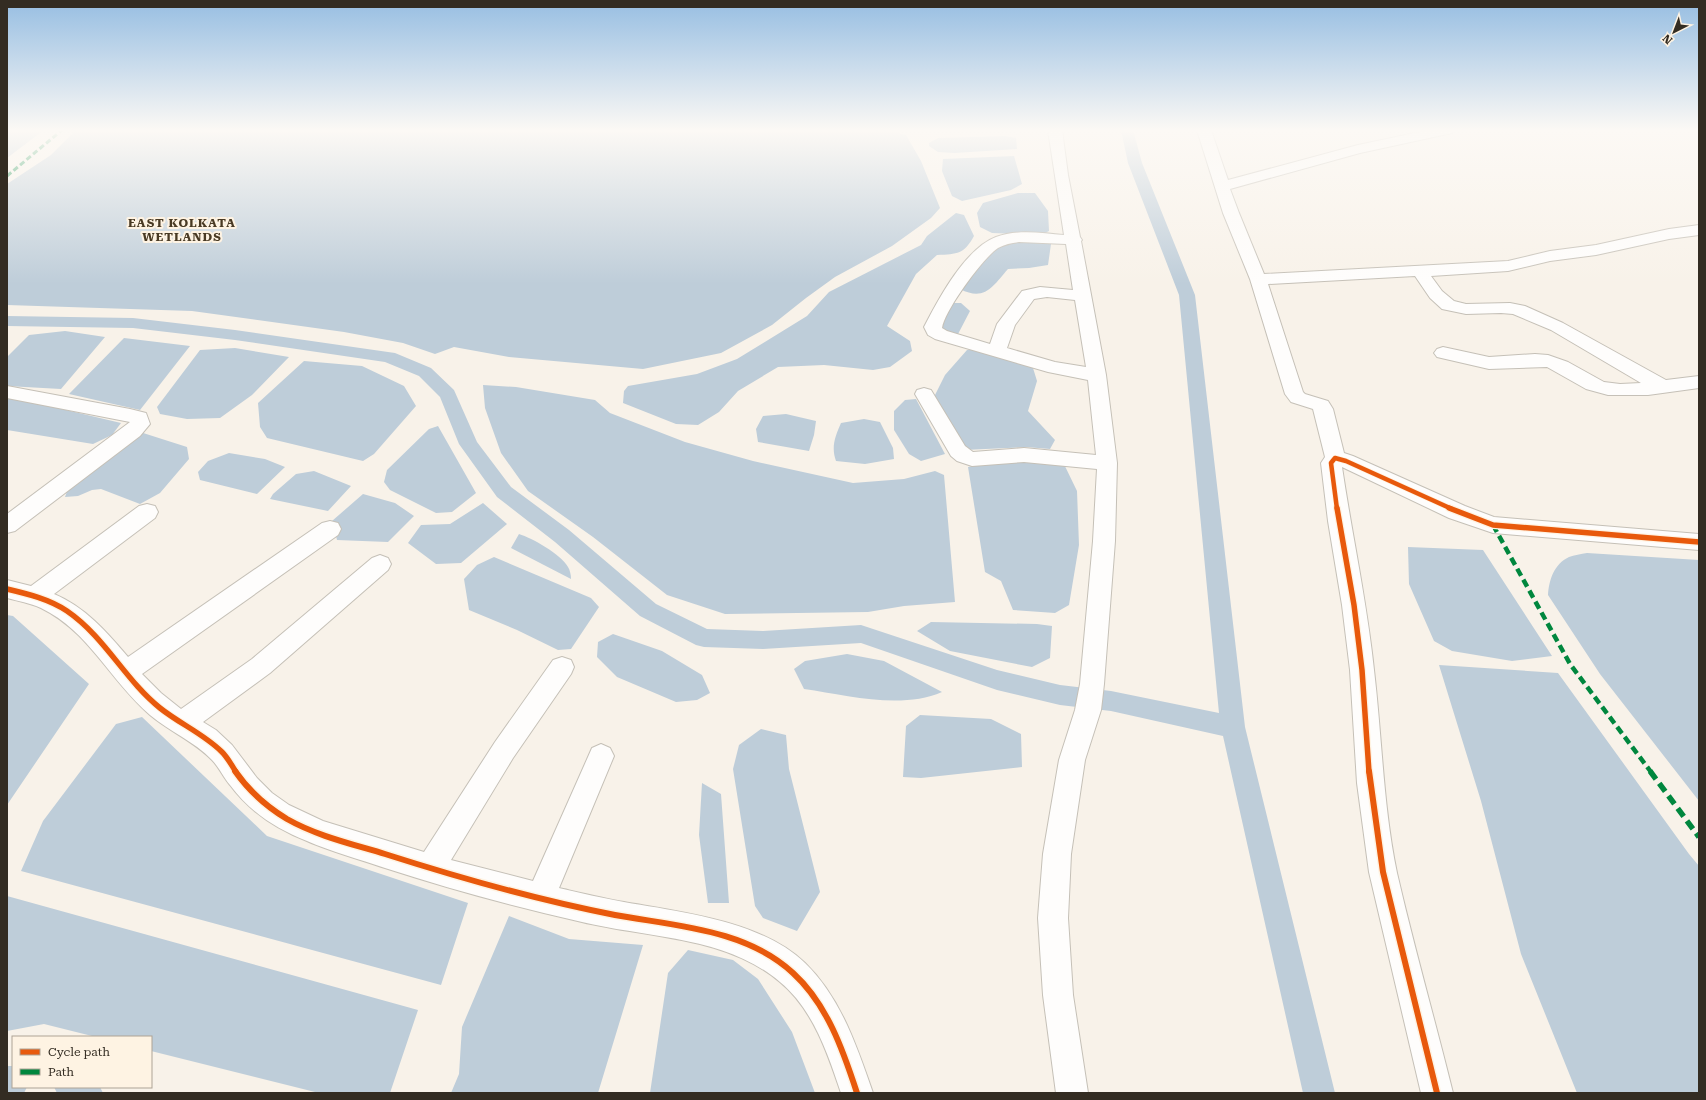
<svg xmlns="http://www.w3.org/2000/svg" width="1706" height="1100" viewBox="0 0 1706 1100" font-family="'Roboto Serif',serif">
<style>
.water{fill:#becdd9}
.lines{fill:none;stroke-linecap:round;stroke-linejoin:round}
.canal{fill:#becdd9;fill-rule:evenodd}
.minor-casing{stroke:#c5c0b7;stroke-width:2}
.minor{fill:#fefdfc;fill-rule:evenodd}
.quiet-far2{stroke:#00873e;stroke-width:3;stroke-dasharray:5.5 3;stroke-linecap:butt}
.quiet-far1{stroke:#00873e;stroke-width:4.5;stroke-dasharray:8 4.5;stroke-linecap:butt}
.quiet{stroke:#00873e;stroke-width:5.5;stroke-dasharray:10 5.5;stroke-linecap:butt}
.cycleway-far2-casing{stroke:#fef3e3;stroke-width:6}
.cycleway-far1-casing{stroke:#fef3e3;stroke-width:8}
.cycleway-casing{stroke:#fef3e3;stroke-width:9}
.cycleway-far2{stroke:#e8590c;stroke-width:4.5}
.cycleway-far1{stroke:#e8590c;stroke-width:5.5}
.cycleway{stroke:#e8590c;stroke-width:6}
.labels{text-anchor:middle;stroke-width:4;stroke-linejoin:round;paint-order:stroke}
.far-district-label{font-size:12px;font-weight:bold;letter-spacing:1px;fill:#493a24;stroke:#fef3e3}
</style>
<rect width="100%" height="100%" fill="#f8f2e9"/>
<path class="water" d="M7,130H44L7,158Z
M76,130H886L906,135L921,161L940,208L931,218L892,246L835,277L806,298L772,325L721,353L643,369L509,357L454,347L435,354L403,343L344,332L192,311L7,305V184L51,155Z
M1005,136L1016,138L1017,149L954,153L938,152L929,146V143L938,138Z
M1014,156L1022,184L1011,190L962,201L952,196L942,171L943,159Z
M1018,193H1035L1048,211L1049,231L1041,235L992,233L980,227L977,213L983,203Z
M956,213L964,215L974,236C964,254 958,254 937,255L916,274L887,326L910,341L912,351L890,367L873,370L824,365L778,367L738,391L719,412L698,425L676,424L623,403L624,391L628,386L697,374L737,359L807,316L829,292L921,245L927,236Z
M1014,242L1051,244L1048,265L1029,268L1008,269C993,286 985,302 960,289L994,245Z
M950,303H961L970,311L957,336L937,332Z
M65,331L105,337L61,389L7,386V357L29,335Z
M124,338L190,346L140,410L69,394Z
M235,348L289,357L252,395L220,418L187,419L160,414L157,407L200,350Z
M967,350H986L1033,368L1037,381L1028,411L1055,440L1050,449L1026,447L964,450L931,403L945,375Z
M304,361L362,366L404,386L416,406L374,454L363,461L267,438L260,427L258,403Z
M483,385L516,387L595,400L610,413L685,442L753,461L853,483L904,479L935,471L944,475L955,602L904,606L868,612L725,614L667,595L593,537L528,491L501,453L485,408Z
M7,396L121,423L112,435L93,444L7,430Z
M916,399L945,454L921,461L909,454L894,430V411L905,400Z
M786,414L816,421L814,435L809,451L758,442L756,429L763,416Z
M864,419L880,422L893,448L894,459L865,464L836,461C831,447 835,437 841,423Z
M438,426L476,493L452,512L436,513L390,490L384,482L387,470L429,429Z
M140,432L187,447L189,459L160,493L140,504L101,489L92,490L78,496L65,497L69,486Z
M229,453L265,459L285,467L257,494L200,480L198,472L208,461Z
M1017,456L1062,460L1077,491L1079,545L1069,605L1055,613L1013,610L1001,581L985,572L968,467Z
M314,471L351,486L328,511L270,499L273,494L296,474Z
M363,494L395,503L414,516L388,542L337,540L332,521Z
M483,503L507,524L461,563L436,564L408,543L421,525L450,524Z
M519,534C532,538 561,554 568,567C570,570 571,575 571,579L511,548Z
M1408,547L1483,550L1552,656L1512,661L1452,651L1434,641L1409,584Z
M1587,553L1699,560V801L1600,674L1548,595C1549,580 1554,564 1569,557C1574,555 1581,554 1587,553Z
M494,557L591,598L599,607L571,649L558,650L517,630L469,610L464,579L477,565Z
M7,615L13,616L89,684L7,805Z
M931,622L1037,624L1052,626L1050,658L1032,667L950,651L917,631Z
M613,634L662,651L702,675L710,693L697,700L676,702L617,677L597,657L598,642Z
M847,654L884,661L942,692C901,710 846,695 804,689L794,669L805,661Z
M1439,665L1558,673L1689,854L1699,866V1093H1577L1521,954L1481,801Z
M920,715L991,719L1021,734L1022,767L921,778L903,777L906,726Z
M142,717L267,836L468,903L441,985L21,871L43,821L116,724Z
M761,729L786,735L789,769L820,892L797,931L763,918L755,906L733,769L739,745Z
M702,783L721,794L729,903H708L699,835Z
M7,896L418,1010L390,1093H319L151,1051V1037H96L44,1024L7,1031Z
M509,916L569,939L643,945L598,1093H451L459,1074L462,1027Z
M688,950L733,960L758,979L792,1032L815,1093H650L668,973Z"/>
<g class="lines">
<path class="canal" d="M1121,130H1133L1142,163L1195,295L1245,727L1335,1093H1303L1223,736L1111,711L1060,705L997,690L861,643L763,649L704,647L696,645L640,616L555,542L497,497L459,444L440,397L419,376L385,362L235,340L133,328L7,326V316L133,318L235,330L395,353L431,368L454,390L477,442L511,487L569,530L656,604L707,629L763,631L861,625L997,670L1060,685L1111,691L1219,713L1179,295L1128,163Z
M7,1066H13V1087H27L24,1093H7Z
M54,1087H100L103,1093H57Z"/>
<g class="minor-casing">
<path id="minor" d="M1048,130H1062L1068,175L1080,237L1082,240L1081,241L1106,375L1117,463L1115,541L1104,684L1101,710L1085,760L1071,854L1068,918L1073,995L1088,1093H1056L1043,995L1038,918L1043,854L1059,760L1075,710L1080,684L1093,541L1097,469L1024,462L972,466L957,461L951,456L915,394L917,390L924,388L931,390L965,446L973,452L1024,448L1096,455L1088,380L1048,372L935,339L928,335L924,327C939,298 965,249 996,237C1017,229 1042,233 1064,235ZM1019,242L1066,244L1073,290L1040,287L1022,291L997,324L990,344L947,331L942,328C945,310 982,259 998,248C1005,244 1012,243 1019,242ZM1047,297L1075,300L1086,367L1055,362L1007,348L1015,325L1034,299Z
M1197,130H1211L1228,180L1358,145L1429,130H1454L1452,133L1360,153L1230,189L1239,213L1264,274L1508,261L1550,251L1596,245L1669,229L1699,225V235L1669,239L1596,255L1550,261L1508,271L1431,276L1442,291L1454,301L1466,304L1510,303L1525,306L1563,323L1666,380L1699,376V388L1648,395H1608L1586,389L1547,367L1489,369L1437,357L1434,353L1437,349L1443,347L1489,357L1535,354L1548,355L1568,362L1604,382L1620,384L1641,383L1551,330L1513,314L1501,313L1466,314L1442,309L1430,298L1415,276L1268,284L1303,392L1305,394L1328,401L1333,409L1344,453L1353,456L1465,506L1494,517L1699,534V550L1493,533L1449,518L1342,467C1352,535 1367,602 1374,670C1382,737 1383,806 1397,873C1414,947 1435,1020 1453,1093H1421L1369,872L1357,783L1350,670L1342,605L1328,521L1321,463L1325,457L1313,409L1291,402L1285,394L1250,279L1223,213Z
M7,386L130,409L146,413L150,424L140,436L15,531L7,533V514L130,422L7,398Z
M147,504L155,506L158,512L155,518L54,594C85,607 107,632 128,657L322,523L330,521L338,523L341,529L338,535L142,674L161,693L181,709L252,659L372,558L380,555L388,558L391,564L388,570L270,673L203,722L216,730L232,745L257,778L272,793L289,805L323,821L424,852L495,742L553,660L562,657L571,660L574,667L571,674L513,758L451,860L533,881L592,748L601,744L610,748L614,756L559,888C581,893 602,898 624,902C681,912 762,921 805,963C841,998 857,1047 873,1093H841C828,1054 813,1009 780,982C726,936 648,938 582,922C515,907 450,889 385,868C359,859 332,852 307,841C276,829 250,812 230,785C223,777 219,767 212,760C194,741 170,732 150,715C111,682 89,631 41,608C30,603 18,601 7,598V580L31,586L139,506Z"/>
</g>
<use href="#minor" class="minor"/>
<path class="quiet-far2" d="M7,176L62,130"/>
<path class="quiet-far1" d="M1493,525L1570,664L1651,772"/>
<path class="quiet" d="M1650,771L1699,837"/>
<g class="cycleway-far2-casing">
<path id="cycleway-far2" d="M1337,509L1331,463L1335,458L1346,461L1452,509"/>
</g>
<g class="cycleway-far1-casing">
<path id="cycleway-far1" d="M1337,508L1354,605L1362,670L1369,772
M1449,508L1493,525L1699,542
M7,589C28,594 49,599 67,611C105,637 125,680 160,708C180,724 204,734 222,752C228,758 232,766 236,772"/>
</g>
<g class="cycleway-casing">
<path id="cycleway" d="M235,771C249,791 267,807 287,819C317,836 352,844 385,854C460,878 537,900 615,915C675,926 746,929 793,973C827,1004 843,1050 857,1093
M1369,771L1383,872L1437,1093"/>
</g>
<use href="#cycleway-far2" class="cycleway-far2"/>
<use href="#cycleway-far1" class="cycleway-far1"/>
<use href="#cycleway" class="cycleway"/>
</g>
<linearGradient id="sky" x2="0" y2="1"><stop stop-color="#97bee2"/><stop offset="0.46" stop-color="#fcf9f5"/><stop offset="1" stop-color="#fcf9f5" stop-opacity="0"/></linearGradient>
<rect width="1706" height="284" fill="url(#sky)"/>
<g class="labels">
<g class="far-district-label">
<text x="182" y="227">EAST KOLKATA<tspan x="182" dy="14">WETLANDS</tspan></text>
</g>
</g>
<rect width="1706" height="1100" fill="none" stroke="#332c22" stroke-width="16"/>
<rect x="12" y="1036" width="140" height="52" fill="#fef3e3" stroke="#ada396"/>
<rect x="20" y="1049" width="20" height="6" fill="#e8590c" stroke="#ada396"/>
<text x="48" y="1056" font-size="12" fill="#332c22">Cycle path</text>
<rect x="20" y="1069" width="20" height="6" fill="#00873e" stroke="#ada396"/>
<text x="48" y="1076" font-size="12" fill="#332c22">Path</text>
<g transform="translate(1674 32) rotate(222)" stroke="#fef3e3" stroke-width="3" paint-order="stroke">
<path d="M0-3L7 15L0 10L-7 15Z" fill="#332c22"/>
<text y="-6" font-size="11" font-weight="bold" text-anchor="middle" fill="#332c22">N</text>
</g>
</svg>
